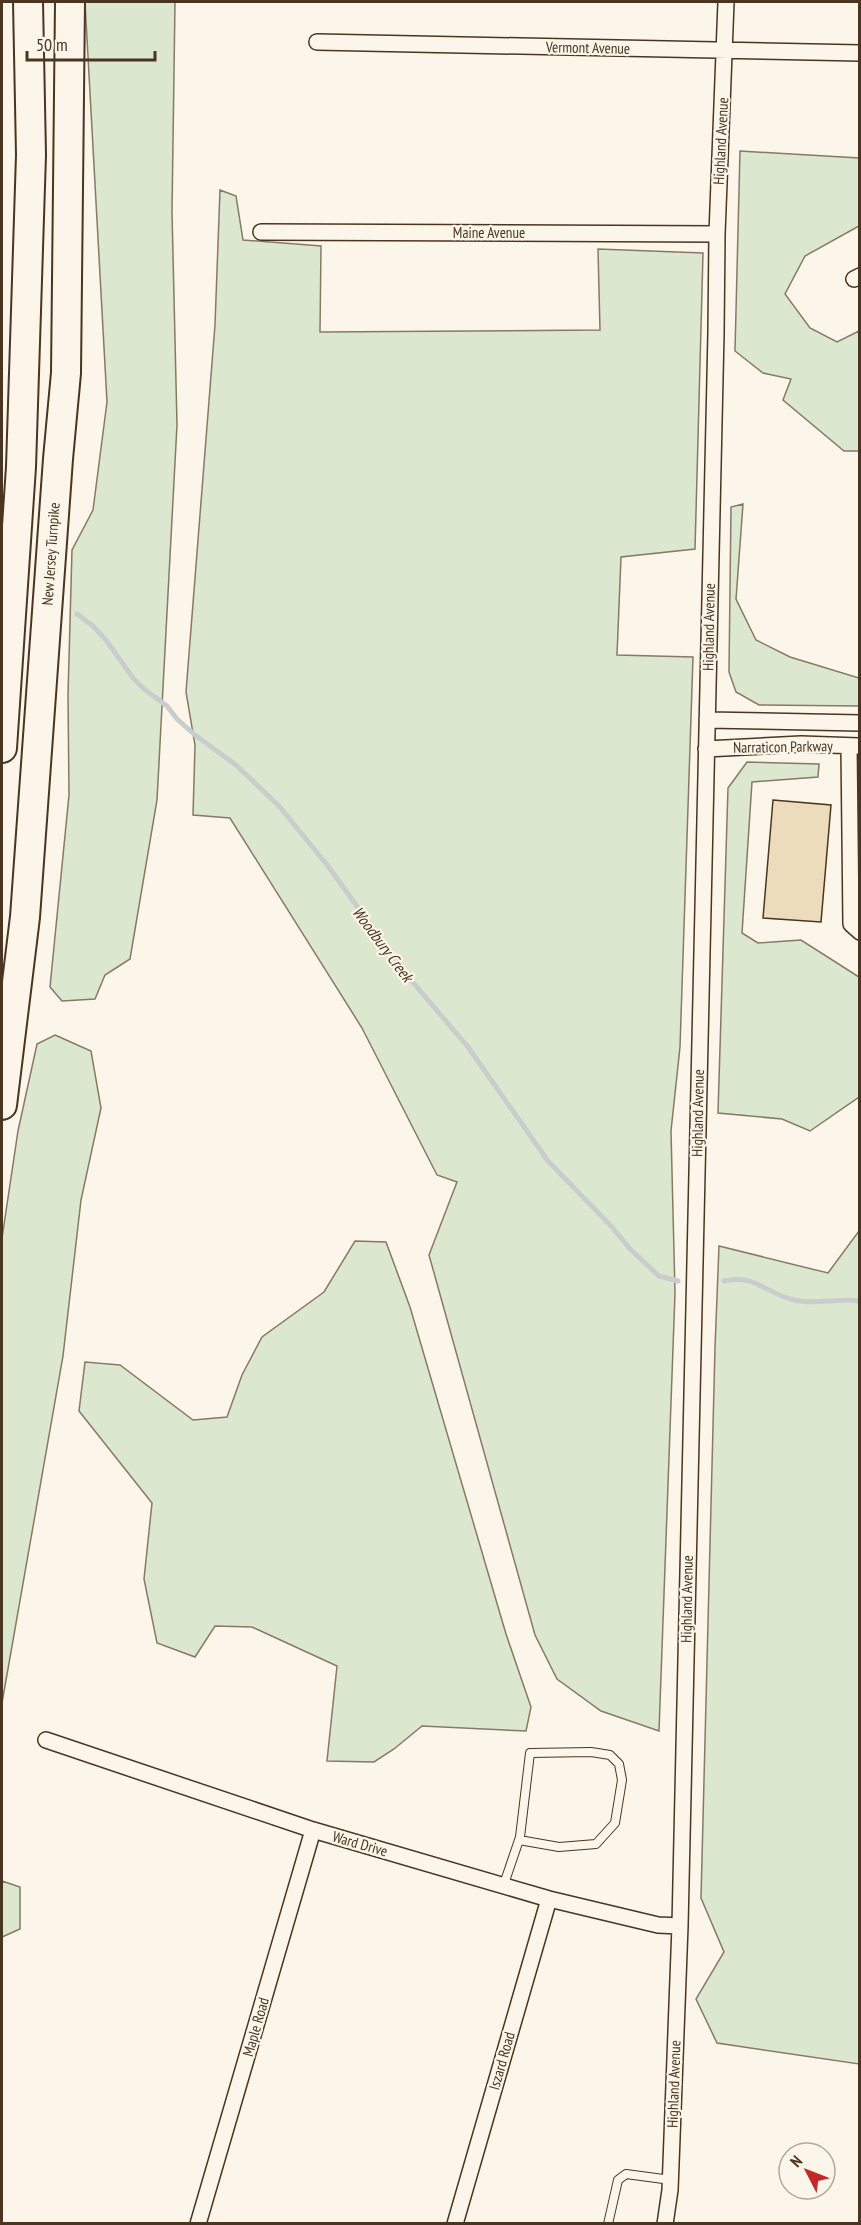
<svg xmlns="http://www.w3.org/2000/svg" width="861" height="2225" viewBox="0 0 861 2225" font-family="'PT Sans Narrow',sans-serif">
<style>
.green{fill:#dce7d0;stroke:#887966;stroke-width:1.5}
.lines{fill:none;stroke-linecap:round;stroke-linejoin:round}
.stream{stroke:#c9cecd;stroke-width:5}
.building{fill:#ecdcbc;stroke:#4a3520;stroke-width:1.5}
.service-casing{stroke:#4a3520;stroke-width:10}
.minor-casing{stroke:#4a3520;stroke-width:18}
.motorway-casing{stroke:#4a3520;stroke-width:32}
.service{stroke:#fbf6e9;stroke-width:8}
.minor{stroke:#fbf6e9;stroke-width:15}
.motorway{stroke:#fbf6e9;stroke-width:28}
.labels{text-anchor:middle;stroke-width:4.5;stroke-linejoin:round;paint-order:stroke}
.street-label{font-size:15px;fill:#4a3520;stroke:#fbf6e9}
.water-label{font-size:16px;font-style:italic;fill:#4a3520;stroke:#fbf6e9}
</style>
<rect width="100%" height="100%" fill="#fbf6e9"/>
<path class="green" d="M85,2H175L172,212L177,425L157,800L130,959L105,975L95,999L62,1001L50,987L69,795L68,695L72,550L93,510L107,402Z
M740,151L859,158V226L805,256L785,294L810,328L837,342L859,331V451H844L783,400L791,379L763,373L735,351Z
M220,190L236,196L243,240L321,246L320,332L600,330L598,249L703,253L695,549L621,557L617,655L693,657L680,1047L671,1131L675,1293L659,1731L601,1711L557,1679L535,1635L429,1255L457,1182L437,1175L362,1028L230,818L193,815L195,745L186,692L215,325Z
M743,504L736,599L756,640L790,657L859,678V706L759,705L736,692L729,672L731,507Z
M747,762L819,764L818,777L752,782L742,933L758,943L801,940L859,977V1097L810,1131L782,1119L718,1113L728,788Z
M55,1035L91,1051L101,1108L81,1200L63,1356L2,1703V1238L18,1131L37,1044Z
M859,1231V2064L717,2043L696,1999L724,1952L701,1898L715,1348L719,1246L828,1273Z
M355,1241L386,1242L410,1307L506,1634L531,1707L526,1731L422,1726L394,1749L374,1762L327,1761L337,1666L252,1627L215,1626L195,1657L157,1643L144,1579L152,1503L79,1411L85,1362L120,1365L193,1420L227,1417L242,1375L262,1337L324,1292Z
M2,1881L20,1887V1929L2,1937Z"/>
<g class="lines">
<path class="stream" d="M77,614L93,626L106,640L133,678L144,689L167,706L177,719L195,735L236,765L279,806L328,866L405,973L468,1047L548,1161L612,1227L630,1249L659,1276L678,1281
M724,1281C755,1274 765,1293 794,1300C816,1305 837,1298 860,1301"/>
</g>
<path class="building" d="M773,800L831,805L821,922L763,918Z"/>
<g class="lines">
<g class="service-casing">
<path id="service" d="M504,1884L520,1837L530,1753L591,1752L610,1755L619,1764L622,1780L615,1823L596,1844L559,1847L519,1840
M608,2224L618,2180L626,2174L671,2180"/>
</g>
<g class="minor-casing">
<path id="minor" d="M317,42L860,53
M261,232L717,234
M854,279L860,276
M707,720L860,723
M849,746L851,924L860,932
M706,749L801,744L859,746
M46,1740L313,1830L549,1899L658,1925L680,1926
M198,2224L313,1830
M455,2224L549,1899
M665,2224L670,2190L680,1926L716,333L717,234L726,2"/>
</g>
<g class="motorway-casing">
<path id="motorway" d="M2,748L21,467L31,155L28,2
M2,1105L25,917L58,459L66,373L70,2"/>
</g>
<use href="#service" class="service"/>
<use href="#minor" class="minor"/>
<use href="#motorway" class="motorway"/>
</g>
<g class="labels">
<g class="street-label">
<text transform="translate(588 48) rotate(1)" y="5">Vermont Avenue</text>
<text transform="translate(721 141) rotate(-87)" y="5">Highland Avenue</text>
<text x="489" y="238">Maine Avenue</text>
<text transform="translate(51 554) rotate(-86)" y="5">New Jersey Turnpike</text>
<text transform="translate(709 627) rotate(-89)" y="5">Highland Avenue</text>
<text transform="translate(783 747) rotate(-1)" y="5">Narraticon Parkway</text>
<text transform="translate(698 1113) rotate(-89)" y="5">Highland Avenue</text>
<text transform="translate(687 1599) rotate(-89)" y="5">Highland Avenue</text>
<text transform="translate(360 1844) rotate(16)" y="5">Ward Drive</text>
<text transform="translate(256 2027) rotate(-74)" y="5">Maple Road</text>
<text transform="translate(502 2061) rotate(-74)" y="5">Iszard Road</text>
<text transform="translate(674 2084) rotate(-88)" y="5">Highland Avenue</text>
</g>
<g class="water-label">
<text transform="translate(383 944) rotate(53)" y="6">Woodbury Creek</text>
</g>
</g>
<rect width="861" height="2225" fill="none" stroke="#4a3520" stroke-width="6"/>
<g transform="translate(807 2171) rotate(312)"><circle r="28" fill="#fbf6e9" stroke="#b4a999" stroke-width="1.5"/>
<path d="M0-4.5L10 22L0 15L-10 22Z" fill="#c62828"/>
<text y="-9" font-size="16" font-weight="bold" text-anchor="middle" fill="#4a3520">N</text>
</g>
<path d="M27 51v9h128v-9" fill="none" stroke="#4a3520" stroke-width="3"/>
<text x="36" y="51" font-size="18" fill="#4a3520" stroke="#fbf6e9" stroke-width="4.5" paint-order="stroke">50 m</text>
</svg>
